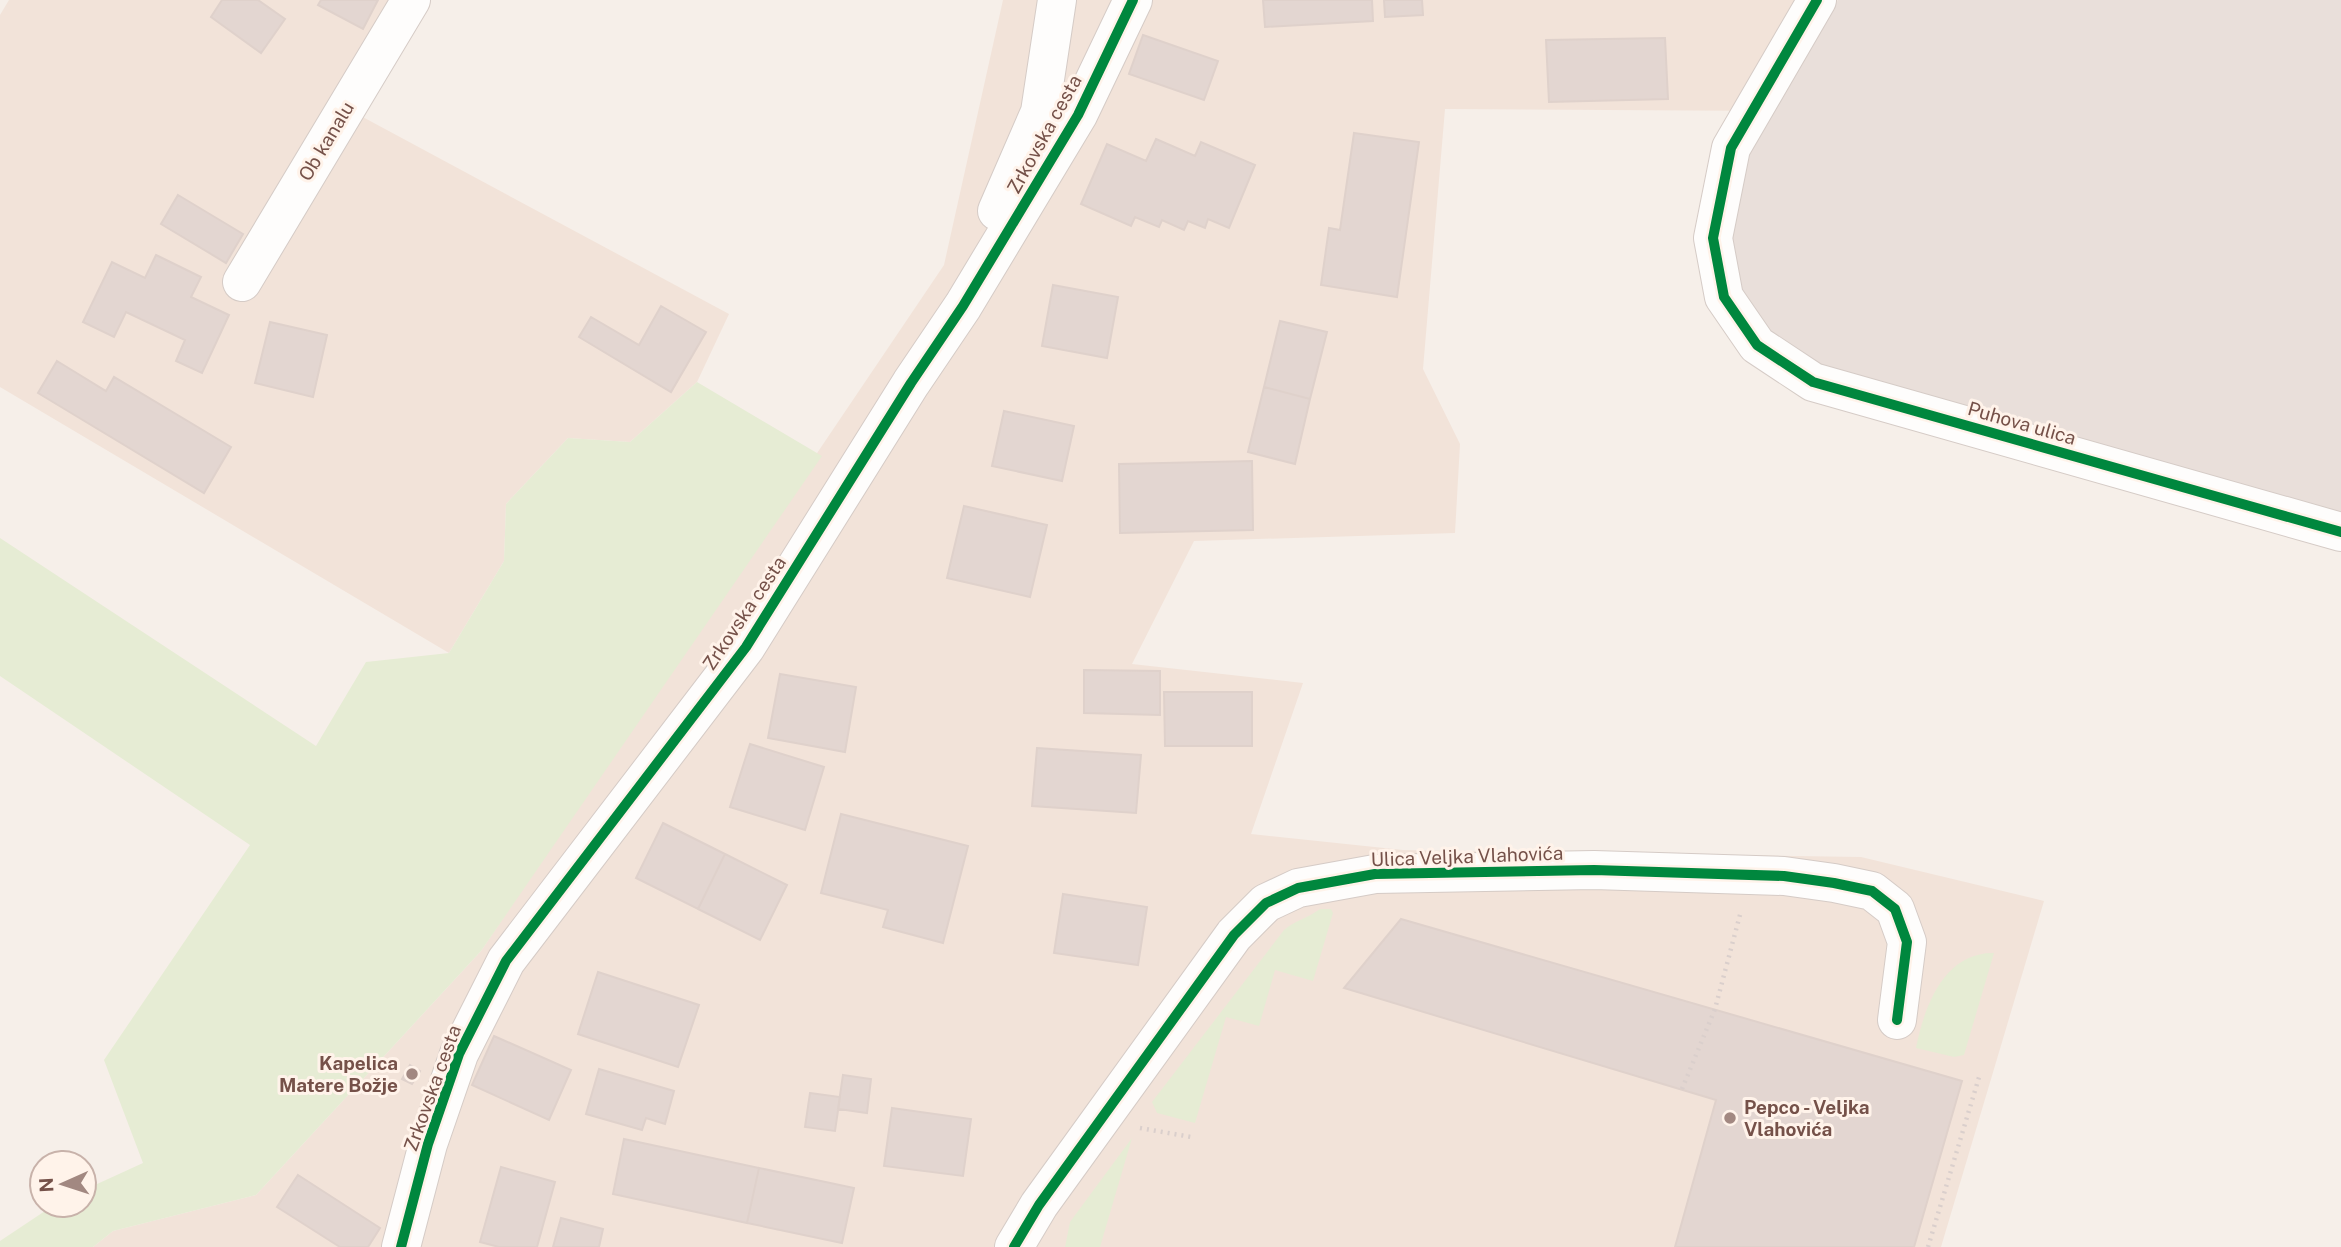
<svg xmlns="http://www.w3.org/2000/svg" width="2341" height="1247" viewBox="0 0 2341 1247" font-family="'Public Sans',sans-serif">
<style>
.residential{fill:#f2e3d9}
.industrial{fill:#e9dfda}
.green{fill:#e6ecd4}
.building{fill:#e3d6d1;stroke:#dfd1cb;stroke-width:2}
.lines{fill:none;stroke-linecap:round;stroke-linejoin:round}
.minor-casing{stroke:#d5cbc6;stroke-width:40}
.path{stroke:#dacfcc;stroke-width:4.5;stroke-dasharray:2 5;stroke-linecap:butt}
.minor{stroke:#fefdfc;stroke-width:38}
.cycleway-casing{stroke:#fff3ea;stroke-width:15}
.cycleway{stroke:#00873e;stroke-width:10}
.poi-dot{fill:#a28881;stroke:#fff3ea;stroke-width:2.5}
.labels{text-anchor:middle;stroke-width:6;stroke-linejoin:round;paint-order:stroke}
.street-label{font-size:19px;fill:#755149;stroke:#fff3ea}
.poi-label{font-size:19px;font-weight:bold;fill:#755149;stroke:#fff3ea;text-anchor:end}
</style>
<rect width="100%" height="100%" fill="#f6efe9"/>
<path class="residential" d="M9,0H427L359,115L729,314L697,382L630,442L568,438L506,504L504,561L449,653L0,387V15Z
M1003,0H1838L1774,111L1445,109L1423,369L1460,444L1455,533L1194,541L1132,664L1303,683L1251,834L1403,850L1861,857L2044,901L1941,1247H93L113,1231L256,1195L481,951L944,265Z"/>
<path class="industrial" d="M1838,0H2341V516L1821,365L1771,336L1740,293L1728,239L1744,157L1774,111Z"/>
<path class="green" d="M697,382L822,456L481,951L256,1195L113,1231L93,1247H0V1241L54,1205H84V1190L143,1163L104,1060L250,845L0,676V538L316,746L366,662L449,653L504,561L506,504L568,438L630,442Z
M1320,909H1331L1333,913L1313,981L1275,970L1259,1026L1226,1017L1195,1123L1157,1113L1152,1102L1284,930C1296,920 1308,918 1320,909Z
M1994,953L1964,1055L1954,1057L1916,1048C1924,1007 1944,952 1994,953Z
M1132,1138L1100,1247H1065L1070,1222Z"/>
<path class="building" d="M222,0H258L285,19L261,53L211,17Z
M321,0H378L363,29L318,5Z
M1263,0H1372L1373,21L1265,27Z
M1384,0H1422L1423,15L1385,17Z
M1143,35L1218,61L1204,100L1129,74Z
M1665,38L1668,99L1549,102L1546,40Z
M1354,133L1419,142L1397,297L1321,285L1329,228L1340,230Z
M1156,139L1195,156L1201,142L1255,165L1229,228L1208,219L1205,228L1188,221L1184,230L1162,220L1159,227L1135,217L1131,226L1081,204L1107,144L1146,161Z
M178,195L243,234L226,263L161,224Z
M156,255L201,277L191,297L229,315L202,373L176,361L185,340L126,312L114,337L83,322L112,262L145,278Z
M1053,285L1118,297L1107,358L1042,346Z
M661,306L706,332L671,392L579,337L591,317L639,345Z
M1280,321L1327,332L1310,399L1264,387Z
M270,322L327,335L313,397L255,383Z
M57,361L106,391L114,377L231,447L204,493L38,393Z
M1264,387L1310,399L1295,464L1248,452Z
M1004,411L1074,426L1062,481L992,466Z
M1252,461L1253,530L1120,533L1119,464Z
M964,506L1047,525L1030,597L947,578Z
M1084,670L1160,671V715L1084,713Z
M780,674L856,687L845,752L768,738Z
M1164,692H1252V746H1165Z
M750,744L824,767L805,830L730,807Z
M1037,748L1141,755L1136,813L1032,806Z
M841,814L968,846L943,943L883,927L888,910L821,893Z
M663,823L725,854L698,909L636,878Z
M725,854L787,885L760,940L698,909Z
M1063,894L1147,907L1138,965L1054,953Z
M1401,919L1962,1081L1914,1247H1675L1716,1100L1344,988Z
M598,972L699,1005L678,1067L578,1034Z
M494,1036L571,1070L549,1120L472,1085Z
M410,1065L420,1071L412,1084L402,1079Z
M599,1069L674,1091L665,1124L646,1118L642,1130L586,1114Z
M843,1075L871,1079L867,1113L838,1109Z
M810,1093L840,1097L835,1131L805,1127Z
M892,1108L971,1119L963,1176L884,1166Z
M624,1139L759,1168L747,1223L613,1194Z
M501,1167L555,1182L537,1247H499L480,1242Z
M759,1168L854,1188L842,1243L747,1223Z
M298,1175L380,1228L368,1247H340L277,1207Z
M561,1218L603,1229L599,1247H553Z"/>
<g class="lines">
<g class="minor-casing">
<path id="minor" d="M1817,0L1731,148L1713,238L1724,297L1757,345L1813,382L2341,532
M997,211L1040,112L1057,0
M242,282L411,0
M401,1247L428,1144L459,1054L506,961L746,647L911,383L963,306L1078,115L1133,0
M1014,1247L1039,1205L1234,935L1266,903L1298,888L1375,874L1594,870L1784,876L1834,883L1872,891L1895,909L1907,942L1897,1020"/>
</g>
<path class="path" d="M1682,1089L1715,1009L1741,911
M1140,1128L1191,1137
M1928,1247L1980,1074"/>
<use href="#minor" class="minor"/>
<g class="cycleway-casing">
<path id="cycleway" d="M1817,0L1731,148L1713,238L1724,297L1757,345L1813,382L2341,532
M401,1247L428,1144L459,1054L506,961L746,647L911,383L963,306L1078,115L1133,0
M1014,1247L1039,1205L1234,935L1266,903L1298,888L1375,874L1594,870L1784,876L1834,883L1872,891L1895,909L1907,942L1897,1020"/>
</g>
<use href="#cycleway" class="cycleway"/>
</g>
<g class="poi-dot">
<circle cx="412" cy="1074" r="7"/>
<circle cx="1730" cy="1118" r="7"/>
</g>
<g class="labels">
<g class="street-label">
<text transform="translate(1044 134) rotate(-61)" y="7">Zrkovska cesta</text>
<text transform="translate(326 141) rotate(-59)" y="7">Ob kanalu</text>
<text transform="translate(2022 423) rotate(16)" y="7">Puhova ulica</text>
<text transform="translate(744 613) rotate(-56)" y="7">Zrkovska cesta</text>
<text transform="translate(1467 856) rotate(-2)" y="7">Ulica Veljka Vlahovića</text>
<text transform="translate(432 1088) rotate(-70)" y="7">Zrkovska cesta</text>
</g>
<g class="poi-label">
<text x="398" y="1070">Kapelica<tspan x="398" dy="22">Matere Božje</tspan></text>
<text x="1744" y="1114" text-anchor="start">Pepco - Veljka<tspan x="1744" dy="22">Vlahovića</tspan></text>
</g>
</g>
<g transform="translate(63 1184) rotate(267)"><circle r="33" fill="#fff3ea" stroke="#c8b2aa" stroke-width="2"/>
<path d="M0-5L12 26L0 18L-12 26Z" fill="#a28881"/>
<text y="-10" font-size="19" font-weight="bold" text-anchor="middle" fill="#755149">N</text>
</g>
</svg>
